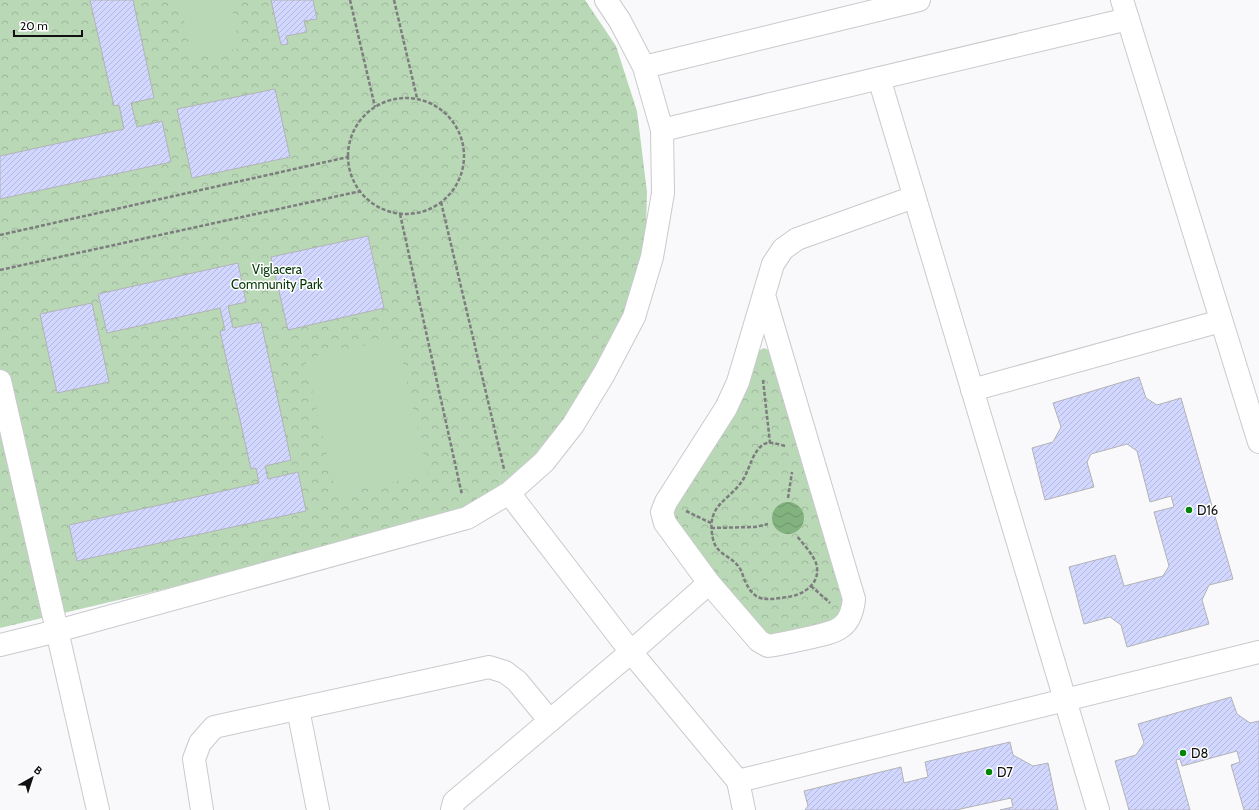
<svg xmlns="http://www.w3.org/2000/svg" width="1259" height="810" viewBox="0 0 1259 810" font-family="Cabin,sans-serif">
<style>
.park{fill:url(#park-crowns)}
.pitch{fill:#b9d8b6}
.water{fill:url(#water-waves)}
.building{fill:url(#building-hatch);stroke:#b2b3b6}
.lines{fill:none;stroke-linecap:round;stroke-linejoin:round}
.minor-casing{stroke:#c9cacd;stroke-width:24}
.tertiary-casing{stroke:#c9cacd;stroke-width:24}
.path{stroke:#7d7d7f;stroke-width:2.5;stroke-dasharray:4 2;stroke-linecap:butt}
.minor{stroke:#fff;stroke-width:22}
.tertiary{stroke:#fff;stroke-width:22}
.poi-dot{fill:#008507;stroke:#fff;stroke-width:1.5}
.labels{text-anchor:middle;stroke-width:3;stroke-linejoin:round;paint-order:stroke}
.park-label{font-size:13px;fill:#023703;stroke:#fff}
.poi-label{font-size:13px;fill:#111112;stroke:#fff;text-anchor:start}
</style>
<defs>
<pattern id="park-crowns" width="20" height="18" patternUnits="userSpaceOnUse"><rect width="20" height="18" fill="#b9d8b6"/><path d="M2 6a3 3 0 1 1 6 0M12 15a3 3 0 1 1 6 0" fill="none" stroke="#9eb89b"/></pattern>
<pattern id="water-waves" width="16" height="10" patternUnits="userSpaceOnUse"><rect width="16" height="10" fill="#82b27e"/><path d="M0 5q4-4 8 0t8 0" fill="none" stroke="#6f986c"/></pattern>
<pattern id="building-hatch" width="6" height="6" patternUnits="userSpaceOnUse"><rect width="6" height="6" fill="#d2d7ff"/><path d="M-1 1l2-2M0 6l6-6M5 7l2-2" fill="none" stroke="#b3b8da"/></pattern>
</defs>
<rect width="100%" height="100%" fill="#f9f9fc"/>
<path class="park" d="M0,0H585L616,46L637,111L647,192L645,266L610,353L542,456L466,518L0,628Z
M764,348L771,351L848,596L841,618L773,639L757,632L668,509L756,352Z"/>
<path class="pitch" d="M180,0H230L240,48L192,58Z
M397,338L428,474L336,495L305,359Z"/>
<path class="water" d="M772 518a16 16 0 1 1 32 0a16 16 0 1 1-32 0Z"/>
<path class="building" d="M90,0H133L154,98L131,103L137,127L162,121L171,162L0,199V156L124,129L119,105L114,106Z
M271,0H313L317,19L304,21L307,32L286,36L288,44L281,45Z
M275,89L290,157L192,178L177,109Z
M368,236L384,308L288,330L271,257Z
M238,263L246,302L228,306L233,328L261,322L291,460L265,466L268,479L298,472L306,511L77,561L69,525L259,483L256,468L251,469L220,331L225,330L220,308L107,333L98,294Z
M92,303L109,382L57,393L40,314Z
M1139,377L1146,398L1157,405L1181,398L1233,579L1209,585L1202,600L1209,624L1127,647L1121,625L1110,617L1084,624L1069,567L1115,555L1124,586L1163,576L1169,566L1154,512L1174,507L1171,496L1150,502L1137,451L1127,444L1091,454L1087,462L1094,487L1045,500L1032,448L1053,442L1061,427L1053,403Z
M1231,697L1237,714L1250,723L1259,721V810H1244L1231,765L1240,762L1237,751L1182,766L1180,759L1176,760L1190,810H1129L1115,761L1136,755L1144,743L1138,724Z
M1010,742L1013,755L1033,766L1048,763L1058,810H1000L1013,807L1011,798L956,810H805L808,806L804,791L901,767L904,783L928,777L925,762Z"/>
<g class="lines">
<g class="minor-casing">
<path id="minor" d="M644,67L919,0
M879,78L1098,810
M662,130L1128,19
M764,295L854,599C851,630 835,632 808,638C795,641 781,644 768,646L759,641L709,583L665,523L662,512L666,502L726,408L738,382L773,264L783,249L797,239L914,197
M0,381L98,810
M972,390L1221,321
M509,493L631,652L738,781L744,810
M0,645L57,631L467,518L509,493L544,462L573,425L604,374L634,317L652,257L663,193L662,130L644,67L620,21L606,0
M298,709L318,810
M738,781L1259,652
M202,810L194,759L200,743L214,727L489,667L505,672L517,681L550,721
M452,810L454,802L631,652L709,583"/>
</g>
<g class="tertiary-casing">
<path id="tertiary" d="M1122,0L1259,442"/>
</g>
<path class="path" d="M350,0L375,107
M394,0L417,98
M348 156a58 58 0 1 1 116 0a58 58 0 1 1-116 0Z
M441,202L504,469
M400,214L462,495
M0,235L348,157
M0,270L361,191
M763,380L770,443
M785,446C778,444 770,441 764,444C753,451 750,467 744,478C730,502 705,503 713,539C716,554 731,556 739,567C742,571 743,577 745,581C755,603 766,600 787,597C804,595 822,583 816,563C812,553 803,544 797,536
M788,498L792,472
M686,511L711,523
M711,528L755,527L768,524
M811,586L830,603"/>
<use href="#minor" class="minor"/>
<use href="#tertiary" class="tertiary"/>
</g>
<g class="poi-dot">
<circle cx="1189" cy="510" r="4"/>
<circle cx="1183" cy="753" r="4"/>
<circle cx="989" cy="772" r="4"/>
</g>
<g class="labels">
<g class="park-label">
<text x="277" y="274">Viglacera<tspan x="277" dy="15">Community Park</tspan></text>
</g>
<g class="poi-label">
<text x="1197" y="515">D16</text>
<text x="1191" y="758">D8</text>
<text x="997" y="777">D7</text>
</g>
</g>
<g transform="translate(32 778) rotate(39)" stroke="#ffffff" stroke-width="3" paint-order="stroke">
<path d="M0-3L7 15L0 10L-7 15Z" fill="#111112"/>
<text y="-6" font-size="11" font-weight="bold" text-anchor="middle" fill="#111112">B</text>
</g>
<path d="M14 30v6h68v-6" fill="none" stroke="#111112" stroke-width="2"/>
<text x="20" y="30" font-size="12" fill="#111112" stroke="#ffffff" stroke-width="3" paint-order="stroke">20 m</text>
</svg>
